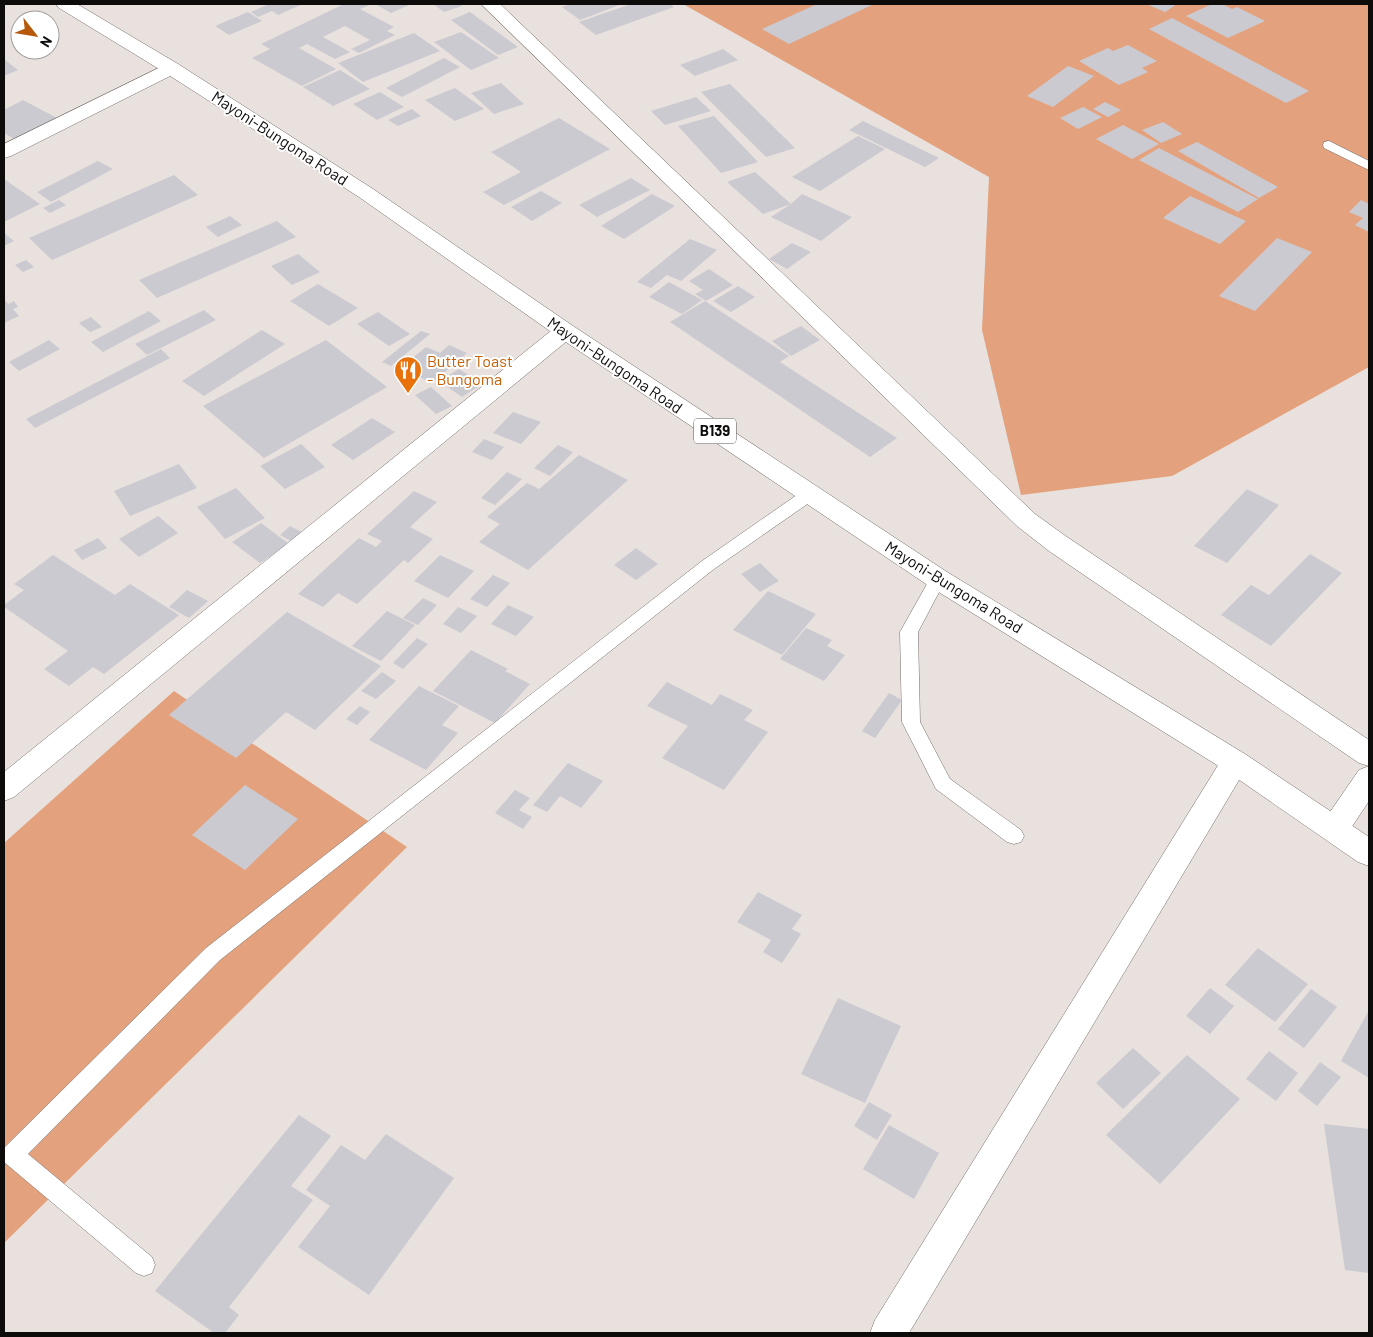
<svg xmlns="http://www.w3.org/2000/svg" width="1373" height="1337" viewBox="0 0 1373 1337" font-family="Barlow,sans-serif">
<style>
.green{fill:#e3a27d}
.building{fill:#cbcad1}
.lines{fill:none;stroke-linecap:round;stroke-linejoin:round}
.service-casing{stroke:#766f6c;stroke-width:1}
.minor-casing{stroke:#766f6c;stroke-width:1}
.primary-casing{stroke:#766f6c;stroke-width:1}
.service{fill:#fff;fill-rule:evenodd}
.minor{fill:#fff;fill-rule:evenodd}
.primary{fill:#fff;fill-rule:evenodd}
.labels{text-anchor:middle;stroke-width:4;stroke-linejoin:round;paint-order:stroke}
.shield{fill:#fff;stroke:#565554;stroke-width:1}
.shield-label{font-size:15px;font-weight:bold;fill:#0e0c0a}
.street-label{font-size:16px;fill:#0e0c0a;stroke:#fff}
.food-label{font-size:16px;fill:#c56008;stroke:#fff;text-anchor:start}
</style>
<rect width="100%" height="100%" fill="#e9e1dd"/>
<path class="green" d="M683,4H1369V367L1172,476L1021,495L982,330L989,177Z
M174,691L407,847L4,1243V843Z"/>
<path class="building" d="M269,4H303L278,15L272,11L258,17L251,12Z
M344,4H372L360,9L394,27L387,31L395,35L359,53L351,49L370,40L345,26L323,37L350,52L335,59L307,44L299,48L336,69L302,86L252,58L270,49L261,44Z
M375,4H411L391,13Z
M433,4H459L462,6L444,12Z
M571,4H622L580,20L562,7Z
M631,4H670L674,7L596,35L579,22Z
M817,4H874L789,44L762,29Z
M1146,4H1177L1165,12Z
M1212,4H1222L1232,9L1237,7L1265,21L1228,38L1186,16Z
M248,12L262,21L229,35L215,26Z
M470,12L518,47L498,55L451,20Z
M1172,18L1309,91L1286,103L1149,29Z
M461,32L499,58L471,70L434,42Z
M414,33L440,51L363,82L338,63Z
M1128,45L1157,61L1142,68L1148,72L1119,85L1079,61L1108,48L1113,51Z
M723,49L738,60L695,76L680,65Z
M444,58L460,67L402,97L386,88Z
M4,59L18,70L4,76Z
M1068,66L1094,76L1053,107L1027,96Z
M340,70L370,89L333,106L303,87Z
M501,83L524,104L494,114L471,93Z
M730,84L795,148L766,157L701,92Z
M455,88L484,109L455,121L425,100Z
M380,92L404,107L377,120L353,104Z
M696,97L711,111L665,125L651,111Z
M23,100L57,118L16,140L4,133V110Z
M1105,102L1121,110L1108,117L1093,109Z
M1083,107L1102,117L1078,129L1060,118Z
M412,109L421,116L398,126L388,120Z
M714,116L758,162L721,173L678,126Z
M559,118L610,149L504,205L483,192L521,172L491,152Z
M863,121L939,158L925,167L849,130Z
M1163,122L1182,134L1161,143L1142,130Z
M1123,125L1159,144L1132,159L1096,139Z
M858,136L885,149L820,191L792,177Z
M1197,142L1278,187L1259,198L1178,151Z
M1159,148L1258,199L1238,212L1139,160Z
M98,161L113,169L51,202L37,192Z
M755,172L791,204L802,194L852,217L821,241L771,217L791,204L763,214L727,182Z
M174,175L198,195L52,260L29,238Z
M631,178L650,190L597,217L579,205Z
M4,179L40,204L4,222Z
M541,191L562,203L532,221L511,207Z
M652,194L675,206L624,239L601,226Z
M1190,196L1246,221L1220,244L1163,218Z
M59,200L66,205L50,213L43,208Z
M1361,200L1369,204V232L1355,225L1363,218L1349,212Z
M230,216L242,225L218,237L206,227Z
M277,221L296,237L157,298L139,280Z
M4,233L14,241L4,246Z
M1277,238L1312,252L1255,311L1219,296Z
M690,239L717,250L681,281L667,275L651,288L637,282Z
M792,243L811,252L787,269L769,259Z
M298,254L320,272L292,285L271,266Z
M26,260L34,267L23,272L15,265Z
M709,269L733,285L706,301L695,294L703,290L689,281Z
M669,282L702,300L682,314L649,297Z
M318,284L358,308L329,326L290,301Z
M738,286L755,297L731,312L713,301Z
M4,299L8,304L14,301L18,307L13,309L19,316L4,323Z
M705,301L789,356L780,362L897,438L870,457L670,322Z
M204,310L216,320L147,355L135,344Z
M149,311L161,321L103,352L91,342Z
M378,312L410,334L389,346L357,324Z
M91,317L102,327L90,332L79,323Z
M801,326L820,340L791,356L772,341Z
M262,330L285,344L204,396L182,381Z
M421,331L430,334L391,366L382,362Z
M49,340L60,349L19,371L9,362Z
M326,340L387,387L264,458L203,406Z
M449,345L467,353L432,383L400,368L426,347L440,353Z
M161,349L170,358L35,428L26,419Z
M459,369L482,384L462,397L439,381Z
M431,387L452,406L436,414L415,395Z
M513,412L541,422L521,444L493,433Z
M372,418L395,432L353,460L331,445Z
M484,439L504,447L492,460L472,452Z
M301,444L325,467L285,489L260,466Z
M558,445L573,452L550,476L534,468Z
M579,455L628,480L528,570L479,542L500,524L487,517L527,483L539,489Z
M179,464L197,488L130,516L114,491Z
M507,472L522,479L495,505L481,498Z
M236,488L265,518L225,539L197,507Z
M1247,489L1279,505L1227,563L1194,546Z
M414,491L437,502L410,527L433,539L408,563L404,560L357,604L338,593L323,607L298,594L359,538L376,547L382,541L367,534Z
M158,516L178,533L139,557L119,539Z
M261,523L289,544L260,563L232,542Z
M290,526L302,532L291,541L280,535Z
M98,538L107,548L82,560L74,550Z
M636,548L658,564L636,580L614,565Z
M1310,554L1342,573L1271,646L1221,615L1251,585L1269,595Z
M53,555L115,595L130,584L179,615L104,674L93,667L69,686L44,669L68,651L4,607V605L24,590L14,584Z
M440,555L474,571L448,598L414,581Z
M760,563L779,581L760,592L741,574Z
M493,575L510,583L487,607L470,599Z
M187,590L208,601L189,618L169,607Z
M768,591L816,614L782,655L733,630Z
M423,598L437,605L418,625L403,618Z
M508,605L534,617L516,636L491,624Z
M458,607L477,616L461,633L443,624Z
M387,611L415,625L381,661L352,646Z
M287,612L381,666L315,730L286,712L236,758L169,715Z
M806,628L832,640L827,646L845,655L824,681L780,659Z
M417,638L428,644L403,669L393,663Z
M471,650L508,669L505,671L530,684L495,723L433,691Z
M382,672L396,681L376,699L361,691Z
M667,682L712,705L720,694L753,710L744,720L768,732L724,790L662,758L688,726L647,706Z
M419,686L459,706L442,725L458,733L426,770L369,740Z
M889,693L902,700L875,738L862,731Z
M360,706L370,712L357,725L346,719Z
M568,763L603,781L581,808L560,796L547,812L533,805Z
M245,785L298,819L245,870L192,835Z
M515,790L530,798L519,810L532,817L523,829L495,813Z
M758,892L802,915L792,929L801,934L782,963L763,952L771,940L737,922Z
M1258,948L1308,984L1275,1022L1225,985Z
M1210,988L1234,1006L1210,1034L1186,1016Z
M1311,989L1337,1007L1304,1048L1278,1029Z
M838,998L901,1026L865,1103L801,1074Z
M1369,1010V1078L1341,1061Z
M1133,1048L1161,1073L1123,1109L1096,1083Z
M1269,1051L1298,1073L1276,1101L1246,1079Z
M1187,1055L1240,1099L1160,1184L1106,1135Z
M1320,1062L1341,1077L1317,1106L1298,1091Z
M869,1102L892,1115L877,1140L854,1126Z
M299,1115L331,1136L291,1186L313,1200L229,1307L239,1315L225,1333H214L155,1291Z
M1324,1124L1369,1129V1273L1345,1270Z
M889,1125L939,1153L914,1199L863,1169Z
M386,1134L454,1178L369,1295L298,1247L330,1206L306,1190L341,1145L365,1160Z"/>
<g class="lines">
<g class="service-casing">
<path id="service" d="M1329,141L1369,161V170L1324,148L1323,145L1324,142Z
M810,488L816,490L818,494L816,498L714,569L220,960L28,1154L152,1257L155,1265L152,1273L144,1276L136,1273L4,1162V1148L206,948L702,561L804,490Z
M938,573L944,575L946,579L918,632L920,722L950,779L1021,830L1024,836L1021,842L1014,844L1007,842L936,789L902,722L900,632L932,575Z"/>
</g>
<g class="minor-casing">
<path id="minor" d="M481,4H500L1035,514L1067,537L1369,740V801L1345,837L1334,840L1323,837L1319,828L1359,770L1369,766L1359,763L1049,551L1017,526Z
M171,62L178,64L180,68L178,72L11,156L4,158V144Z
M565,324L573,326L576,331L573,336L14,797L4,801V772L557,326Z
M1235,750L1245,754L1249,762L1245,770L909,1333H870L875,1320L1225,754Z"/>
</g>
<g class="primary-casing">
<path id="primary" d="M56,4H77L178,64L373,189L573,326L947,572L1245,754L1369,837V866L1358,862L1225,770L929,586L557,336L359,197L164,72L59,8Z"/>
</g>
<use href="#service" class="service"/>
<use href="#minor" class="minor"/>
<use href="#primary" class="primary"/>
</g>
<defs>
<g id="restaurant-pin" transform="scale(1.4375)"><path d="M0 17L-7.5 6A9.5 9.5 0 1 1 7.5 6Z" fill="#e8710a" stroke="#fff"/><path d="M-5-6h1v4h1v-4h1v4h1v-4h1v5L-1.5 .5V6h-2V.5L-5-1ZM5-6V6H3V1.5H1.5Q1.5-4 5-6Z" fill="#fff"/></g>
</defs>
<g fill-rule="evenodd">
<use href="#restaurant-pin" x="408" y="370"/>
</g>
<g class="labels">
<rect class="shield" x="694" y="418.5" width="42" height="25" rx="4"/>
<g class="shield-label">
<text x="715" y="436">B139</text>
</g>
<g class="street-label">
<text transform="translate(280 138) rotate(33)" y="6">Mayoni-Bungoma Road</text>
<text transform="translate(615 365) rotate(34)" y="6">Mayoni-Bungoma Road</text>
<text transform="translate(954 587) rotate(32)" y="6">Mayoni-Bungoma Road</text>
</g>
<g class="food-label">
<text x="427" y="367">Butter Toast<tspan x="427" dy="18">- Bungoma</tspan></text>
</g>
</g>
<rect width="1373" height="1337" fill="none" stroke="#0e0c0a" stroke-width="10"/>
<g transform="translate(35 35) rotate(121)"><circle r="24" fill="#ffffff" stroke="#9f9e9d"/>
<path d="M0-4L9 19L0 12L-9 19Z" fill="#b7590a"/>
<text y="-8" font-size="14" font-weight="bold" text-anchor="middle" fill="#0e0c0a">N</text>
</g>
</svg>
